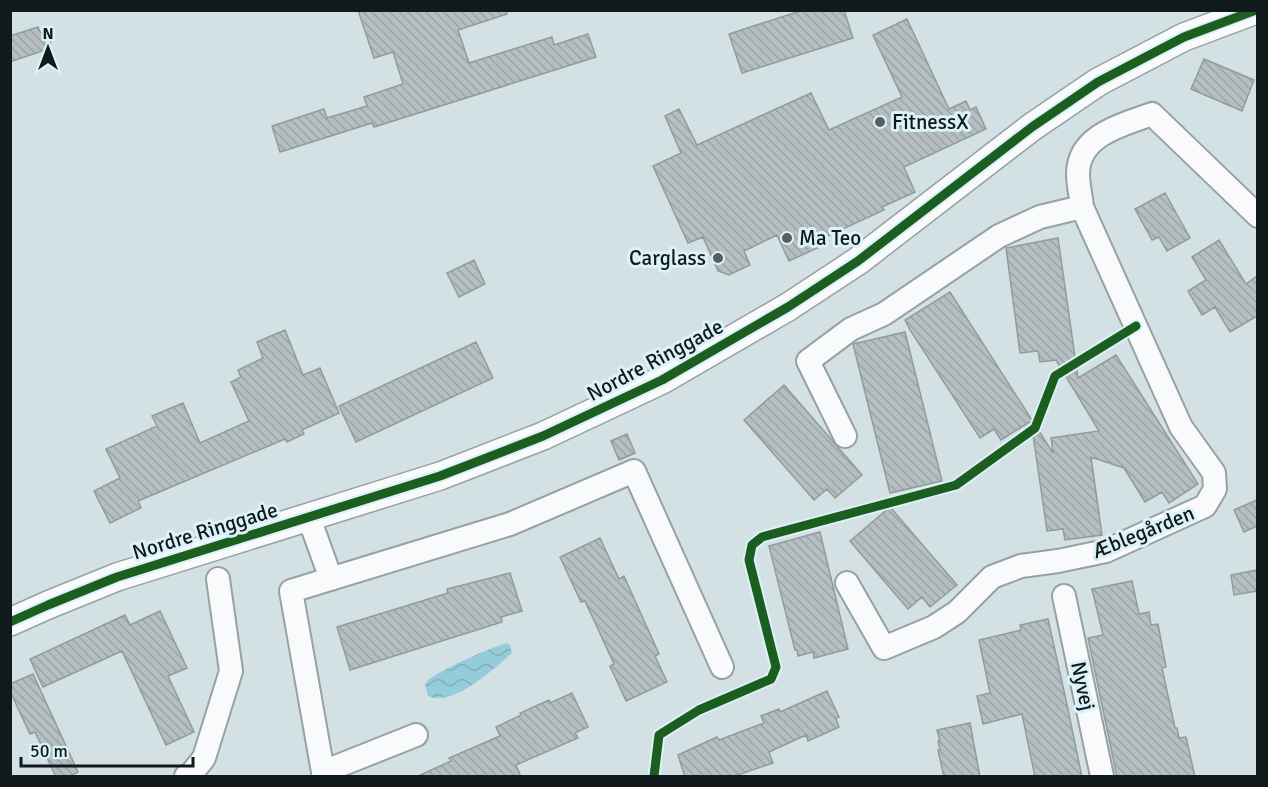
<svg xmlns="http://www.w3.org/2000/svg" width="1268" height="787" viewBox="0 0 1268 787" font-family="Signika,sans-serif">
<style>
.water{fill:url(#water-waves)}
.building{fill:url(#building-back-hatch);stroke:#909b9d;stroke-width:1.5}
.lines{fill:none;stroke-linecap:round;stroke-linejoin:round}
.minor-casing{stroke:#97a1a3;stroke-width:26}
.tertiary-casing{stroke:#97a1a3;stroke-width:30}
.minor{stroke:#f9fafb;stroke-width:22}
.tertiary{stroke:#f9fafb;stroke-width:27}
.cycleway-casing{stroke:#dbf2f8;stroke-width:13}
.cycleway{stroke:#1b5e20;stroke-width:9}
.poi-dot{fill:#555f61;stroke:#dbf2f8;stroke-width:2}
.labels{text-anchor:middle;stroke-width:6;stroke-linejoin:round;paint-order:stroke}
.poi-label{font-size:21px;fill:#10191b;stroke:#dbf2f8;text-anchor:start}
.street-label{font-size:21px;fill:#10191b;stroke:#dbf2f8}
</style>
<defs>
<pattern id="water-waves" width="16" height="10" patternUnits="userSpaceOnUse" patternTransform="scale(1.5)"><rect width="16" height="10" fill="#95ccda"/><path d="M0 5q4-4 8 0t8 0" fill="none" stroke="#7fafba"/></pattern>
<pattern id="building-back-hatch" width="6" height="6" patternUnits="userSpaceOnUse" patternTransform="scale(1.5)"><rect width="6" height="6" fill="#b5bfc1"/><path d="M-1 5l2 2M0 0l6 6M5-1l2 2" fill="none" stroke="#9ba4a5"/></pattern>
</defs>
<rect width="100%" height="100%" fill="#d4e1e4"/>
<path class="water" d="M506,643L510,645L512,653C495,668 452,708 428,696L425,684C431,673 491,648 506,643Z"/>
<path class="building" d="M358,10H506L507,14L458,30L469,63L552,37L554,45L588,34L596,57L374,127L372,123L280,152L272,126L324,109L327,118L367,106L364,97L403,84L393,52L374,58Z
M803,10H844L853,38L742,73L729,34Z
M907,19L949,109L966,101L970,110L976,107L986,129L904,167L915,192L882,207L884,210L823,238L826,244L789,261L777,235L744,251L750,265L729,275L718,271L703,237L688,243L653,166L681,153L665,116L679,109L697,145L811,93L829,130L902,97L873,35Z
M38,27L40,32L53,34L48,49L10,62V36Z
M1204,59L1254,80L1242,111L1191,89Z
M1165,193L1190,238L1167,251L1159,237L1152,240L1135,209Z
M1058,238L1078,378L1116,355L1198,484L1169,503L1162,492L1145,502L1124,468L1091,457L1102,535L1065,540L1063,529L1047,531L1031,421L1001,440L994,429L980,438L910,330L905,320L950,292L1053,453L1051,438L1099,431L1056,360L1040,362L1038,351L1020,353L1006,248Z
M1219,240L1246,284L1257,276V316L1230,332L1215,307L1202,315L1188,291L1206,280L1192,257Z
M474,260L485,284L459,297L447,273Z
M285,330L303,375L320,368L339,413L302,430L304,434L287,442L285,439L138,501L141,508L110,523L94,491L120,478L106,449L157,426L152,416L183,403L200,443L249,421L231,382L241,377L238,370L263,358L257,342Z
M905,332L942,481L890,493L853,344Z
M476,342L493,378L356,442L339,406Z
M784,385L862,475L835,498L827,489L814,500L744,420Z
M627,434L635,453L619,460L611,441Z
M1257,500V526L1244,532L1234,510Z
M890,507L957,585L930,607L922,597L908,609L850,541Z
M820,532L848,649L814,658L813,652L798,656L797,650H795L769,546Z
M600,538L619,579L624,576L659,654L655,656L667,682L626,701L610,666L614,664L585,601L581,602L560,557Z
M1257,570V591L1234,595L1231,575Z
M510,573L522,611L501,617L502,622L350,670L337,627L448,593L447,589Z
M1132,581L1139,614L1149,612L1151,625L1158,624L1166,667L1162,668L1175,728H1177L1179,738L1186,737L1195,777H1117L1088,638L1103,635L1092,589Z
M160,611L187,668L168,676L194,732L166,745L122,651L43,687L30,659L125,615L130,625Z
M1048,619L1066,700L1082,777H1035L1022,714L983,724L977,696L990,693L979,640L1021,630L1020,625Z
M33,674L78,772L68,777H56L35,732L30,734L10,691V684Z
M827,691L839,717L836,718L839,727L808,741L806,735L769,752L773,763L732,777H685L678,755L717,737L719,740L764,723L761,716L779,709L780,712Z
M572,693L588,727L575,733L578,738L516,765L521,777H416L451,761L449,758L500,736L496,727L521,715L520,713L549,700L550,703Z
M970,723L980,777H944L938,750H940L938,741H940L937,730Z"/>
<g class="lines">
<g class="minor-casing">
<path id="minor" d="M845,436L808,361L851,329L884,314L999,236L1040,217L1082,207
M309,518L331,579
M847,583L884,648L934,627L957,612L992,577L1021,566L1058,561L1106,551L1205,506L1215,489L1214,473L1181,427L1082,207C1081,196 1078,185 1078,174C1078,135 1122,125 1152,114L1258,216
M1064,596L1102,776
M416,735L323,772L291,591L510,524L634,471L722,667
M186,776L191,774L204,758L231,671L218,579"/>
</g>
<g class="tertiary-casing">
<path id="tertiary" d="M10,622L48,605L117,577L440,476L543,436L662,380L788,307L858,261L1032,127L1098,82L1184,37L1256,10"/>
</g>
<use href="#minor" class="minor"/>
<use href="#tertiary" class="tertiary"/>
<g class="cycleway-casing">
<path id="cycleway" d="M10,622L48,605L117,577L440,476L543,436L662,380L788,307L858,261L1032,127L1098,82L1184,37L1256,10
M654,776L659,735L699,710L771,679L776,667L749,560L752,545L762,537L956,485L1035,428L1055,376L1136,326"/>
</g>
<use href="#cycleway" class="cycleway"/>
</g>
<g class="poi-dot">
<circle cx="880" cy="122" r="6"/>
<circle cx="787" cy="238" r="6"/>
<circle cx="718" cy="258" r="6"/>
</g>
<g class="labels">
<g class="poi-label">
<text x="892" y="129">FitnessX</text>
<text x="799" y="245">Ma Teo</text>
<text x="706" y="265" text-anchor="end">Carglass</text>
</g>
<g class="street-label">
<text transform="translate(655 360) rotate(-28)" y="7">Nordre Ringgade</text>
<text transform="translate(205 531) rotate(-17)" y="7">Nordre Ringgade</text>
<text transform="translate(1143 532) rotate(-22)" y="7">Æblegården</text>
<text transform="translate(1083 686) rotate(78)" y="7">Nyvej</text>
</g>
</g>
<rect width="1268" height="787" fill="none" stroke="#10191b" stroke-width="24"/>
<g transform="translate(48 48)" stroke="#dbf2f8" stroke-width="4.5" paint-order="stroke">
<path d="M0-4.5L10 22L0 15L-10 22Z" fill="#10191b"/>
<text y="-9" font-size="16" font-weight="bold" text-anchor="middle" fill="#10191b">N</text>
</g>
<path d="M21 757v9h172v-9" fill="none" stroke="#10191b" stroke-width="3"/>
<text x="30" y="757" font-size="18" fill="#10191b" stroke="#dbf2f8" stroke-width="4.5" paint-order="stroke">50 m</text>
</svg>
